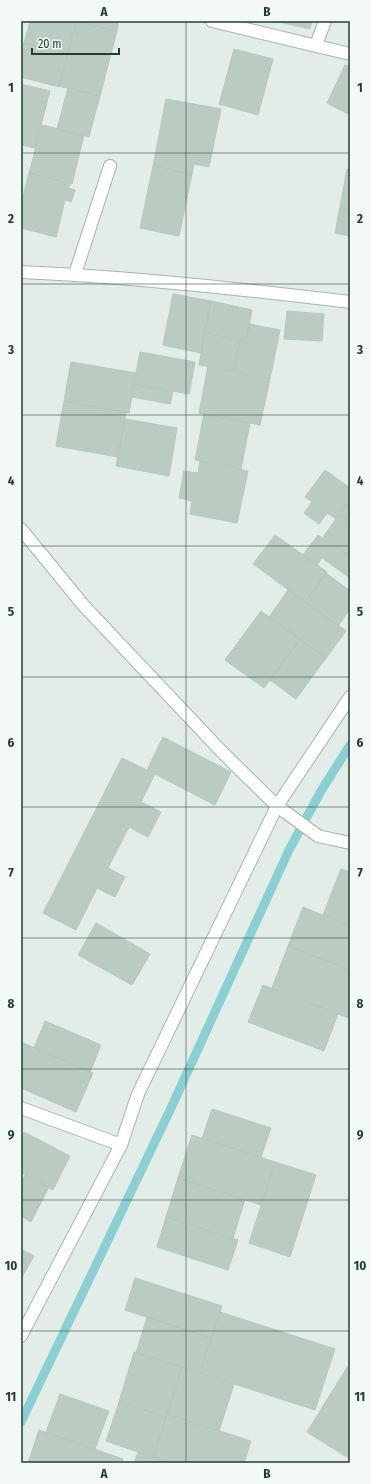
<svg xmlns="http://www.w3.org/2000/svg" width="371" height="1484" viewBox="0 0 371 1484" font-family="'Fira Sans Condensed',sans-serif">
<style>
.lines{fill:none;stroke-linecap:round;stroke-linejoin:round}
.stream{stroke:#8ad0d2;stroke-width:9}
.building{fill:#bbcbc2;stroke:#b5c7bd}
.street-casing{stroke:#a5b5ad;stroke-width:14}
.secondary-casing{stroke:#a1b9ad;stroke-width:14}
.street{stroke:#fff;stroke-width:12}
.secondary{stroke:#fff;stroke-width:12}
.grid{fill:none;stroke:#223e33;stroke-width:1;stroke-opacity:0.55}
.neatline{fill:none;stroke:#223e33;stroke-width:1.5}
.grid-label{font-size:13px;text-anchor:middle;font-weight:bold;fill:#223e33}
</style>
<rect width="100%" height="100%" fill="#e3ede7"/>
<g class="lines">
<path class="stream" d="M21,1422L171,1108L289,850L321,791L350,745"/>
</g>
<path class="building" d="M30,21H76L68,54L24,43Z
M76,21L117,31L100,96L59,86Z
M76,21H119L117,31Z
M275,21H312L310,29Z
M24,43L68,54L59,87L21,77V55Z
M234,49L273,59L258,115L219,104Z
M345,65L350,67V115L327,103Z
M21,84L50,91L35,148L21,145Z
M68,88L100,96L89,137L57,129Z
M166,99L221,109L209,167L194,164L192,174L153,166Z
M42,125L84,135L72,184L29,173Z
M153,166L192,174L179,236L140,228Z
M347,169L350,170V209L340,207Z
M29,173L70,184L68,188L75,190L71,202L65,200L56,237L21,228V204Z
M340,207L350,209V236L335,233Z
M173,294L211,301L201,353L163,345Z
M211,301L252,310L246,341L205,333Z
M287,311L324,314L322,341L284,339Z
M249,324L280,330L270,379L234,371L240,340L246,341Z
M205,333L240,340L234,371L199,365Z
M140,352L195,362L189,394L134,384Z
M71,362L136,373L129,413L64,401Z
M208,366L270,379L260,425L199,413Z
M134,384L173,391L170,404L132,397Z
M64,401L126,412L118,457L56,446Z
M204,414L250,423L241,469L195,460Z
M125,419L177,428L169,476L116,466Z
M200,461L248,471L237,523L190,514L192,501L179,498L184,471L198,473Z
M325,470L350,488V500L336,519L327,513L319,524L304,513L312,502L305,497Z
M350,500V523L339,515Z
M339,515L350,523V557L323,537Z
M275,535L327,572L305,602L253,564Z
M318,535L350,557V578L322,558L317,565L303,555Z
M326,573L350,591V609L338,626L305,602Z
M288,590L346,631L326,658L269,617Z
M261,611L300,639L264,688L225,660Z
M300,639L326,658L296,699L270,680Z
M163,737L231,772L215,805L155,774L141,802L161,812L148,837L129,827L108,868L125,877L115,897L97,888L76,930L43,913L122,758L147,770Z
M341,869L350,872V926L323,915Z
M303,907L350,926V970L288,946Z
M96,923L150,954L132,985L78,955Z
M288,946L350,970V1012L348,1018L272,988Z
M263,985L338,1014L324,1051L248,1022Z
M45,1021L101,1045L90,1072L34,1048Z
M21,1042L93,1073L76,1112L21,1088Z
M212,1109L271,1128L261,1157L202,1139Z
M24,1132L70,1156L53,1190L21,1172V1138Z
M192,1135L275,1162L261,1205L178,1178Z
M275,1162L316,1175L290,1257L249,1243Z
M25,1175L49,1187L31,1222L21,1216V1183Z
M178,1178L245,1199L233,1238L166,1217Z
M166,1217L238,1240L228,1270L157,1247Z
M21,1249L34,1256L21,1279Z
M135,1278L222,1306L211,1338L125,1310Z
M220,1312L335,1349L315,1410L200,1373Z
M147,1317L211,1338L200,1373L136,1353Z
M134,1352L182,1367L166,1417L119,1402Z
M348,1366H350V1459L307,1432Z
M182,1367L234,1384L219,1431L167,1414Z
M60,1394L109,1411L95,1449L46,1432Z
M119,1402L166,1417L153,1457L106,1441Z
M167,1414L251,1441L244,1463H173L153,1457Z
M39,1430L123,1459L122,1463H28Z
M138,1452L153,1457L173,1463H134Z"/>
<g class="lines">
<g class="street-casing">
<path id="street" d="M212,21L350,54
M316,45L325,21
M21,272C131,277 240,289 350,302
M75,274L110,166
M21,529L84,606L223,753L277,806L318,836L350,843
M21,1108L121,1145"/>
</g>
<g class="secondary-casing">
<path id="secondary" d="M21,1336L121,1145L138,1094L277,806L350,697"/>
</g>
<use href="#street" class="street"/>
<use href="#secondary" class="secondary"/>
</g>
<path class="grid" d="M186,21V1463M21,153H350M21,284H350M21,415H350M21,546H350M21,677H350M21,807H350M21,938H350M21,1069H350M21,1200H350M21,1331H350"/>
<rect width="371" height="1484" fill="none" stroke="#f3f9f5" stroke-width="44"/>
<path d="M32 48v6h87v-6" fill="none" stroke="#223e33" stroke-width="2"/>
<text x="38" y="48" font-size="12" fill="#223e33" stroke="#f3f9f5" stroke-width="3" paint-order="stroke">20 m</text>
<rect x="22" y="22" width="327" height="1440" class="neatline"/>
<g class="grid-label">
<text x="104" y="16">A</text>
<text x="267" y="16">B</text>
<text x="11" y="92">1</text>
<text x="360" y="92">1</text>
<text x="11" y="223">2</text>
<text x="360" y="223">2</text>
<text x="11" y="354">3</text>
<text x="360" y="354">3</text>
<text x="11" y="485">4</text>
<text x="360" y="485">4</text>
<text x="11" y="616">5</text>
<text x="360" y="616">5</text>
<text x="11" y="747">6</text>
<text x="360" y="747">6</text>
<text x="11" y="877">7</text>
<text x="360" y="877">7</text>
<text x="11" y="1008">8</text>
<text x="360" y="1008">8</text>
<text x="11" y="1139">9</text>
<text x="360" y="1139">9</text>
<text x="11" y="1270">10</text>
<text x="360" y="1270">10</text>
<text x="11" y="1401">11</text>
<text x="360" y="1401">11</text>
<text x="104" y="1478">A</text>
<text x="267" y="1478">B</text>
</g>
</svg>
